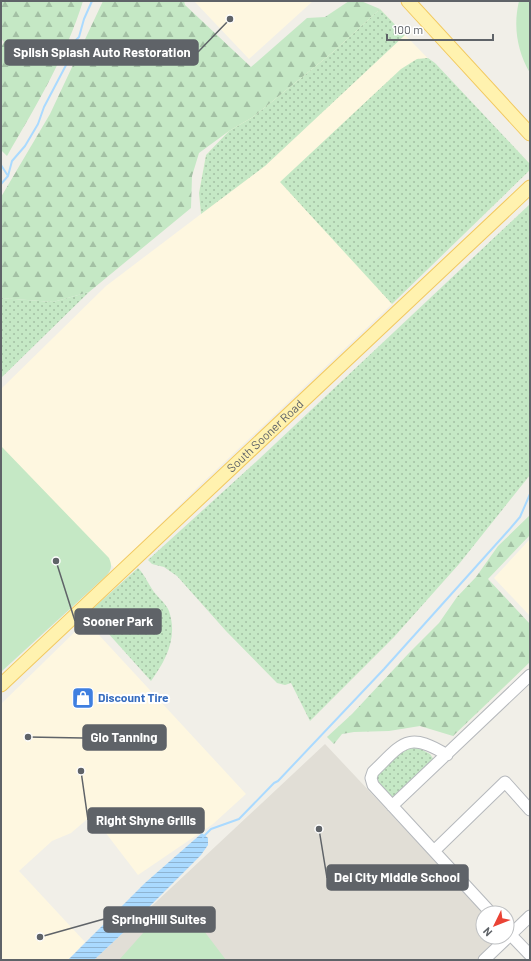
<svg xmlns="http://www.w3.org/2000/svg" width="531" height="961" viewBox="0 0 531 961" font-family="Barlow,sans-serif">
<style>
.commercial{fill:#fef7e0}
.education{fill:#e1ded6}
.grass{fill:url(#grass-dots)}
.forest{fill:url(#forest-firs)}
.green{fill:#c5e8c5}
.water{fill:url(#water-rules)}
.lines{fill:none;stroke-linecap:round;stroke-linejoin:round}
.stream{stroke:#aadaff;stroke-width:2}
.minor-casing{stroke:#b5b8bc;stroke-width:13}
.major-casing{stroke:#f2c960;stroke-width:15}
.minor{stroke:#fff;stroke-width:11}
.major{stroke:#fff2af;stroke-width:13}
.labels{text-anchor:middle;stroke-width:4;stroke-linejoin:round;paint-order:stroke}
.street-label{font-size:12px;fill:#5f6368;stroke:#fff}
.shop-label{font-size:12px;font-weight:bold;fill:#366cbe;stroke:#fff;text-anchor:start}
.leader{fill:none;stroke:#5f6368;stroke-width:1.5}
.callout-dot{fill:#5f6368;stroke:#fff;stroke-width:1.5}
.callout{fill:#5f6368;stroke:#5f6368;stroke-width:1.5}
.callout-label{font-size:13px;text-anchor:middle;font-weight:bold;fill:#fff}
</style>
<defs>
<pattern id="grass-dots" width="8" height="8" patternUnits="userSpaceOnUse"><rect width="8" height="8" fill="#c5e8c5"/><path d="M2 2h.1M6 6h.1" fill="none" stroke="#a3c0a4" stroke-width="1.8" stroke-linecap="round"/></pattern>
<pattern id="forest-firs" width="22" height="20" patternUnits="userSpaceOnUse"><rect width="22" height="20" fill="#c5e8c5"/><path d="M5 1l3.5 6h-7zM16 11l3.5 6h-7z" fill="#a3c0a4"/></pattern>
<pattern id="water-rules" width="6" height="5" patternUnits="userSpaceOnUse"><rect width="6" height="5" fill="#aadaff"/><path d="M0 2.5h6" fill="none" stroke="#8eb4d2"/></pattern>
</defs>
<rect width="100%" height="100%" fill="#f1efe8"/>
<path class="commercial" d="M194,1H313L249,59Z
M380,9L530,164V170L392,304L199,486L115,569L1,450V389L106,286L201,214L199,193L206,155L229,131Z
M530,539V616L494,578Z
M86,621L246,794L213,824L138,875L92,815L71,833L52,841L19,871L85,942L68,960H1V704Z"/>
<path class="education" d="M325,744L484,913H483V937H501V939L478,960H94Z"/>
<path class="grass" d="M380,9L405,35L265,166L201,214L199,193L206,155L229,131L253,117L333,52Z
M428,58L435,63L530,164V170L392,304L280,182L401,69L417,59Z
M530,204V475L459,564L394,637L310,721L291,683L285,685L277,683L226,631L177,576L164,567L152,564L148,560L258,460Z
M89,292L1,378V298L53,302Z
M138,568C144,574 147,581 152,589C156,596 166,603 169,611C178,638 166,660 151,681L89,612Z
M417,747L430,754L434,760L396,796L389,798L378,786L376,776C386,764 401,749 417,747Z"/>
<path class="forest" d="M1,1H83C66,56 36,106 7,156L1,150V47L4,42L1,38Z
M103,1H184L185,5L251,67L307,18L325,17L349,1H361L380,9L333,52L253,117L229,131L199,153L192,176L191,208L89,292L53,302L1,298V197L50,114Z
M530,515V535L488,579L530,624V662L453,736L420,726L389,731L354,732L342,734L334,744L327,737L352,714L409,653L439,623L457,597L476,577L498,546Z"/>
<path class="green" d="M519,1H530V73C517,51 513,26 519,1Z
M1,446L109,558C112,565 112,569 107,575L1,672Z
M171,910H183L195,919L226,960H119L151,924Z"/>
<path class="water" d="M202,833L208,838V845L201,855L125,931L94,960H68L145,883Z"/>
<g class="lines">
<path class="stream" d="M1,165L8,176
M1,184L8,176L12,161L25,146L38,124L44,107L75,48L76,40L79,37L84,19L92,1
M203,837L211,829L239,819L274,783L278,781L384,669L508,531L520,517L530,494"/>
<g class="minor-casing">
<path id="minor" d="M447,755C407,730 402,744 373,772L371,778L373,785L491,913
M392,806L530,675
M434,851L505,782L530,810
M507,931L530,955
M484,960L530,916"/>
</g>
<g class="major-casing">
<g id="major">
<path d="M408,1L530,134"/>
<path id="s1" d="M1,685L530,187"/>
</g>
</g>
<use href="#minor" class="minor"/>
<use href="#major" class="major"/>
</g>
<defs>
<g id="shop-square" transform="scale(1.15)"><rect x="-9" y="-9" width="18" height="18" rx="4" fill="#3f7fe0" stroke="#fff"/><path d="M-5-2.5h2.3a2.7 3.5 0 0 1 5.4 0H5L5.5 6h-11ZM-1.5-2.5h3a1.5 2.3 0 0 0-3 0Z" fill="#fff"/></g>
</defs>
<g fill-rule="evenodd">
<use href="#shop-square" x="83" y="698"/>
</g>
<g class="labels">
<g class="street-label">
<text dy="4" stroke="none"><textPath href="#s1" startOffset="363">South Sooner Road</textPath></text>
</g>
<g class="shop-label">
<text x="98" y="702">Discount Tire</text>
</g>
</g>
<path class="leader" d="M230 19L198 52M56 561L75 621M28 737L83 738M81 771L88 820M319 829L327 878M40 937L104 919"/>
<g class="callout-dot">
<circle cx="230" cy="19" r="4"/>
<circle cx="56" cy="561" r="4"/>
<circle cx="28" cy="737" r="4"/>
<circle cx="81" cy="771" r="4"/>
<circle cx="319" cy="829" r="4"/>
<circle cx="40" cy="937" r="4"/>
</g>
<g class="callout">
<rect x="5" y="40" width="193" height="25" rx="4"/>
<rect x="75" y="609" width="86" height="25" rx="4"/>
<rect x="83" y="725" width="83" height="25" rx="4"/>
<rect x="88" y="808" width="116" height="25" rx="4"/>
<rect x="327" y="865" width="141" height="25" rx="4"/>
<rect x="104" y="907" width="111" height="25" rx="4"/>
</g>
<g class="callout-label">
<text x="102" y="57">Splish Splash Auto Restoration</text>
<text x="118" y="626">Sooner Park</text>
<text x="124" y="742">Glo Tanning</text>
<text x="146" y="825">Right Shyne Grills</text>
<text x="397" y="882">Del City Middle School</text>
<text x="159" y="924">SpringHill Suites</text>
</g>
<rect width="531" height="961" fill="none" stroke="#5f6368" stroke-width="4"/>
<g transform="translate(495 925) rotate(227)"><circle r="19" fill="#ffffff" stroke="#bfc1c3"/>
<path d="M0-3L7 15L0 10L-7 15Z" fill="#ea4335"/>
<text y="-6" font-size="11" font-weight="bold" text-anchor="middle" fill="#5f6368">N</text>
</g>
<path d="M387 34v6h106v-6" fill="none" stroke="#5f6368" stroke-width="2"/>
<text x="393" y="34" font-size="12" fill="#5f6368" stroke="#ffffff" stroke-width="3" paint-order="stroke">100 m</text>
</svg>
